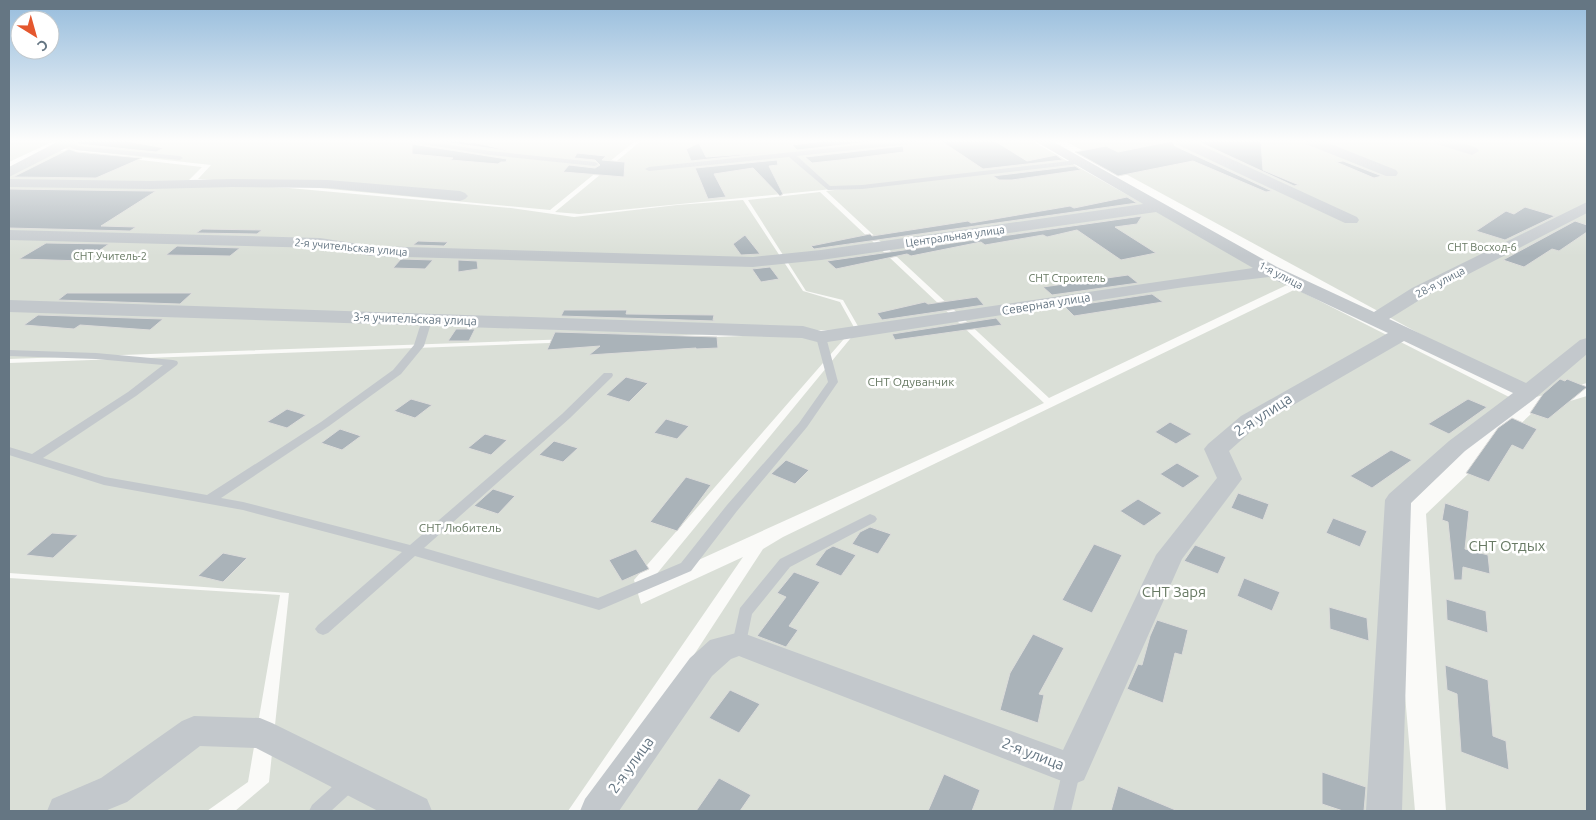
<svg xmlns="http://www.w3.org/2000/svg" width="1596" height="820" viewBox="0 0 1596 820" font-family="Ubuntu,sans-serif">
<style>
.green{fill:#dadfd7}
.building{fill:#aab3b9;stroke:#dcdcda}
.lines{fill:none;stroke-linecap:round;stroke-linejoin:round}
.lane{fill:#c3c8cc;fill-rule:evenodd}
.street{fill:#c3c8cc;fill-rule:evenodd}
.labels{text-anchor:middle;stroke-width:5;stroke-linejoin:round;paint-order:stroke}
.far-street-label{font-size:11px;fill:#657683;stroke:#fff}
.far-park-label{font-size:11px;fill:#687a64;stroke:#fff}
.street-label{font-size:12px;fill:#657683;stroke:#fff}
.park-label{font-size:12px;fill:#687a64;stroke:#fff}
.near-street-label{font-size:15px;fill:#657683;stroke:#fff}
.near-park-label{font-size:15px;fill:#687a64;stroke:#fff}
</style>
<rect width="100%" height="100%" fill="#fafaf8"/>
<path class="green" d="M9,141H54L9,162Z
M73,141H635L550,210L288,185L198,179L211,165L58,148Z
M641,141H1032L1287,285L1049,398L826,191L893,183L579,214L555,212Z
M1065,141H1587V383L1536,397Z
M52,150L202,167L187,182L289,188L511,208L574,217L677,205L743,200L803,291L840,302L855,329L9,359V176Z
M820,192L1044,403L650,582L859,328L843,300L806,291L748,200Z
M1296,289L1515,400L1390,521L1415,811H592L763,549L783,537Z
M850,332L634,580L641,604L743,557L568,811H235L269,782L289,593L9,573V363Z
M1587,396V811H1446L1426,514L1533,412Z
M9,578L280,595L248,782L207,811H9Z"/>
<path class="building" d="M78,141H127L164,148L156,152L78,144L77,143Z
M435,141H461L469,143L473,142L510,151Z
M822,141H880L797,150L792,145Z
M941,141H995L1027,161L1056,155L1063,160L983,169Z
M1172,141L1175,146L1272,191L1266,192L1193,161L1118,176L1075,152L1106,146L1118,152Z
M1197,141H1261L1263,170L1299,185L1294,186Z
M699,143L706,157L776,152L691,161L686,149Z
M412,144L507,159L506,162H501L498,164L450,160L453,158L412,154Z
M903,146L904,152L840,160L812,163L805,157Z
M69,149L77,152L142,158L96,178L13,177Z
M577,153L606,156L602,160L625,162L624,177L563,172L569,165L595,168L600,165L595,160L574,158Z
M777,160L778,165L769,166L783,194L780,196L753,168L714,174L726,197L708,199L695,168Z
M1343,161L1382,176L1374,178L1336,162Z
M1075,166L1081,170L1012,180H999L993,176Z
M9,189L150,191H156L101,226L136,227L130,231L9,228Z
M1127,197L1137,203L821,248L814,249L811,246L870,234L872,236L968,221L971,223L1070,206L1074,208Z
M1525,207L1555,216L1505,240L1476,231L1506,211L1514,214Z
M1142,216L1137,224L1115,227L1156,253L1121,260L1077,230L1047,237L1043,235L985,245L981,242L911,256L907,254L836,269L827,261Z
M1575,221L1587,225V232L1559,251L1552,249L1524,267L1503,260Z
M202,229L262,230L257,234L196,233Z
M745,235L760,254L741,255L733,244Z
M418,241L448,242L444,246L413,245Z
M46,243L109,244L84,261L19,259Z
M177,246L240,248L230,256L166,255Z
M401,259L433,260L425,269L393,268Z
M458,260L477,261L478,269L458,272Z
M770,267L779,279L761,282L752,269Z
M1128,275L1138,283L1052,295L1043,287Z
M67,293H192L180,304L58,300Z
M1152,294L1163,302L1074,316L1065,307Z
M977,297L984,305L882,320L877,313L925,302L928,304Z
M564,310H627L626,314L714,315L713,320L715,321L561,316Z
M38,315L163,319L150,330L80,325L74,329L24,325Z
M996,318L1002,325L895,340L892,334Z
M456,329H475L469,341H448Z
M555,332L717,337L718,348L696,349V348L589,355L600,346L547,350Z
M626,377L648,383L629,402L606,395Z
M1560,379L1565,381L1567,379L1587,387L1548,419L1530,413L1543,394Z
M411,399L432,405L415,418L394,411Z
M1468,399L1487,407L1449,434L1428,424Z
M287,409L306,415L287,428L267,422Z
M1512,418L1537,429L1523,450L1512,445L1489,482L1466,473L1498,428Z
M666,419L689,426L677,439L654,433Z
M1170,422L1192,434L1176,444L1155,432Z
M340,429L361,436L342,450L321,443Z
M485,434L507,440L491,455L468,448Z
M554,441L578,448L563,462L539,455Z
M1391,450L1412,460L1372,488L1350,476Z
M786,460L809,470L795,484L771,474Z
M1177,463L1200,476L1183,488L1160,474Z
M686,477L711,485L677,531L650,522Z
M493,489L515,496L498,514L474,506Z
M1238,493L1269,504L1263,520L1231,508Z
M1138,499L1162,513L1144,526L1120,511Z
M1445,503L1469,511L1465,549L1488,555L1490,574L1463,567L1462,580H1454L1448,522L1442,520Z
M1333,518L1367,531L1360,547L1326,533Z
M870,527L891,534L878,554L852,544L860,532Z
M52,533L78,535L53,558L26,555Z
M1094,544L1122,555L1092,613L1062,600Z
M1195,545L1226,557L1218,574L1184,561Z
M833,546L856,555L841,576L815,565L826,550Z
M636,549L649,569L622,581L609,560Z
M223,553L247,558L223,582L198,576Z
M794,572L820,582L789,626L798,630L786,647L757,636L786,597L777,593Z
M1244,578L1280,592L1272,611L1237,596Z
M1446,599L1486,611L1488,633L1447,620Z
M1329,607L1367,618L1369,641L1330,629Z
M1157,620L1188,630L1182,655L1175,653L1163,703L1127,689L1138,664L1142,665L1150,636Z
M1033,634L1064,648L1039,694L1044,695L1038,723L1000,710L1010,673Z
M1445,665L1488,680L1493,736L1506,741L1509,770L1461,752L1457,694L1447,690Z
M730,690L760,704L739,733L709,718Z
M1322,772L1366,787L1364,811H1343L1322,804Z
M944,774L980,790L972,811H928Z
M719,778L751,795L740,811H696Z
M1118,786L1178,811H1111Z"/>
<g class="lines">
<path class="lane" d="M65,141L78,146L180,156L183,158L180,160L77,150L63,144V142Z
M405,141H422L490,151L595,162L598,164L595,166L490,155Z
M898,141H920L917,143L797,156L830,186L862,185L1078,160L1081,162L1078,164L862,189L828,190L789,157L649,171L645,169L649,167Z
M427,317L432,320L424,346L401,374L329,426L221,498L243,502L410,545L562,414L604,373H612L613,375L612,377L570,418L424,548L598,598L681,563L727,505L799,423L828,382L816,337L817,335L821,334L826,337L838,382L807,427L737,511L691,571L604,608L599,610L415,556L328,633L323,635L318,633L315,629L318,625L402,552L243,510L104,485L9,455V447L32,454L128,392L163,365L96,359L9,356V350L96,353L173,360L177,361L178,363L177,365L136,396L43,458L105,477L207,495L321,422L393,370L414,345L422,320Z
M870,514L875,516L877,519L875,522L790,567L752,614L745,648L740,650L735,648L732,644L740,608L780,559Z
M1072,761L1078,763L1081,769L1071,811H1053L1063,769L1066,763Z
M350,774L356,776L359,782L356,788L331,811H309L312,805L344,776Z"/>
<path class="street" d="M59,141H76L74,144L9,177V167Z
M1035,141H1052L1277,267L1374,312L1412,288L1587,202V213L1426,296L1389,319L1526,383L1580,340L1587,338V354L1533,400L1465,451L1411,503L1402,811H1366L1385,500L1389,494L1449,441L1513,393L1404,341L1257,426L1229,451L1242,479L1182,559L1084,780L1072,785L739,656L731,659L712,676L619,811H580L585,799L690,658L710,640L740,632L1063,750L1156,555L1217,478L1204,449L1208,444L1241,416L1388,333L1269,277L1184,287L821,343L802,338L9,312V300L803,326L821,331L1253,268L1156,212L821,260L753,267L372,256L320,248L9,240V230L320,238L372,246L753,257L821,250L1143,204Z
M1174,141H1192L1357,217L1359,220L1357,223H1345L1176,144Z
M1304,141H1323L1396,170L1398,173L1396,176H1386L1306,144Z
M1435,141H1455L1477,148L1479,151L1472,155L1437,144Z
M9,179L150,181L232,179L328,180L460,191L465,193L468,196L465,199L460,201L328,188L232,187L150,189L9,187Z
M194,716L260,718L272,723L427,799L432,811H378L256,748L200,746L127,802L105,811H47L52,799L101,778L182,721Z"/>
</g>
<linearGradient id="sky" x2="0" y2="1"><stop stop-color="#96bcdc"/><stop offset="0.55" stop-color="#fdfdfc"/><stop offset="1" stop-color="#fdfdfc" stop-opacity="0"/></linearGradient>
<rect width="1596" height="256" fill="url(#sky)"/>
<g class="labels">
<g class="far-street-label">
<text transform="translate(955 236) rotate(-8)" y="4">Центральная улица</text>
<text transform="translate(351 247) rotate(5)" y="4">2-я учительская улица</text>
<text transform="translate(1281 275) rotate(27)" y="4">1-я улица</text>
<text transform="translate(1440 282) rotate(-28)" y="4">28-я улица</text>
</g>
<g class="far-park-label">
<text x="1482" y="251">СНТ Восход-6</text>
<text x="110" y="260">СНТ Учитель-2</text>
<text x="1067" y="282">СНТ Строитель</text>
</g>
<g class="street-label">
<text transform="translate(1046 304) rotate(-9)" y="4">Северная улица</text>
<text transform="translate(415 319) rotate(2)" y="4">3-я учительская улица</text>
</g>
<g class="park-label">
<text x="911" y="386">СНТ Одуванчик</text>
<text x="460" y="532">СНТ Любитель</text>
</g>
<g class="near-street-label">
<text transform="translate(1263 415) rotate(-33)" y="5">2-я улица</text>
<text transform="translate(1033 754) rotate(21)" y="5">2-я улица</text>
<text transform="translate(631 765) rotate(-54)" y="5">2-я улица</text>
</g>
<g class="near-park-label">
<text x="1507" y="551">СНТ Отдых</text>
<text x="1174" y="597">СНТ Заря</text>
</g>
</g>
<rect width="1596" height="820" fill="none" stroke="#657683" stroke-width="20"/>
<g transform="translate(35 35) rotate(143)"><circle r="24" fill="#ffffff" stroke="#c1c8cd"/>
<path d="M0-4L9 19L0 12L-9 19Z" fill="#e4572e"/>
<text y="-8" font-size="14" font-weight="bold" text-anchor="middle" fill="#657683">С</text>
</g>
</svg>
